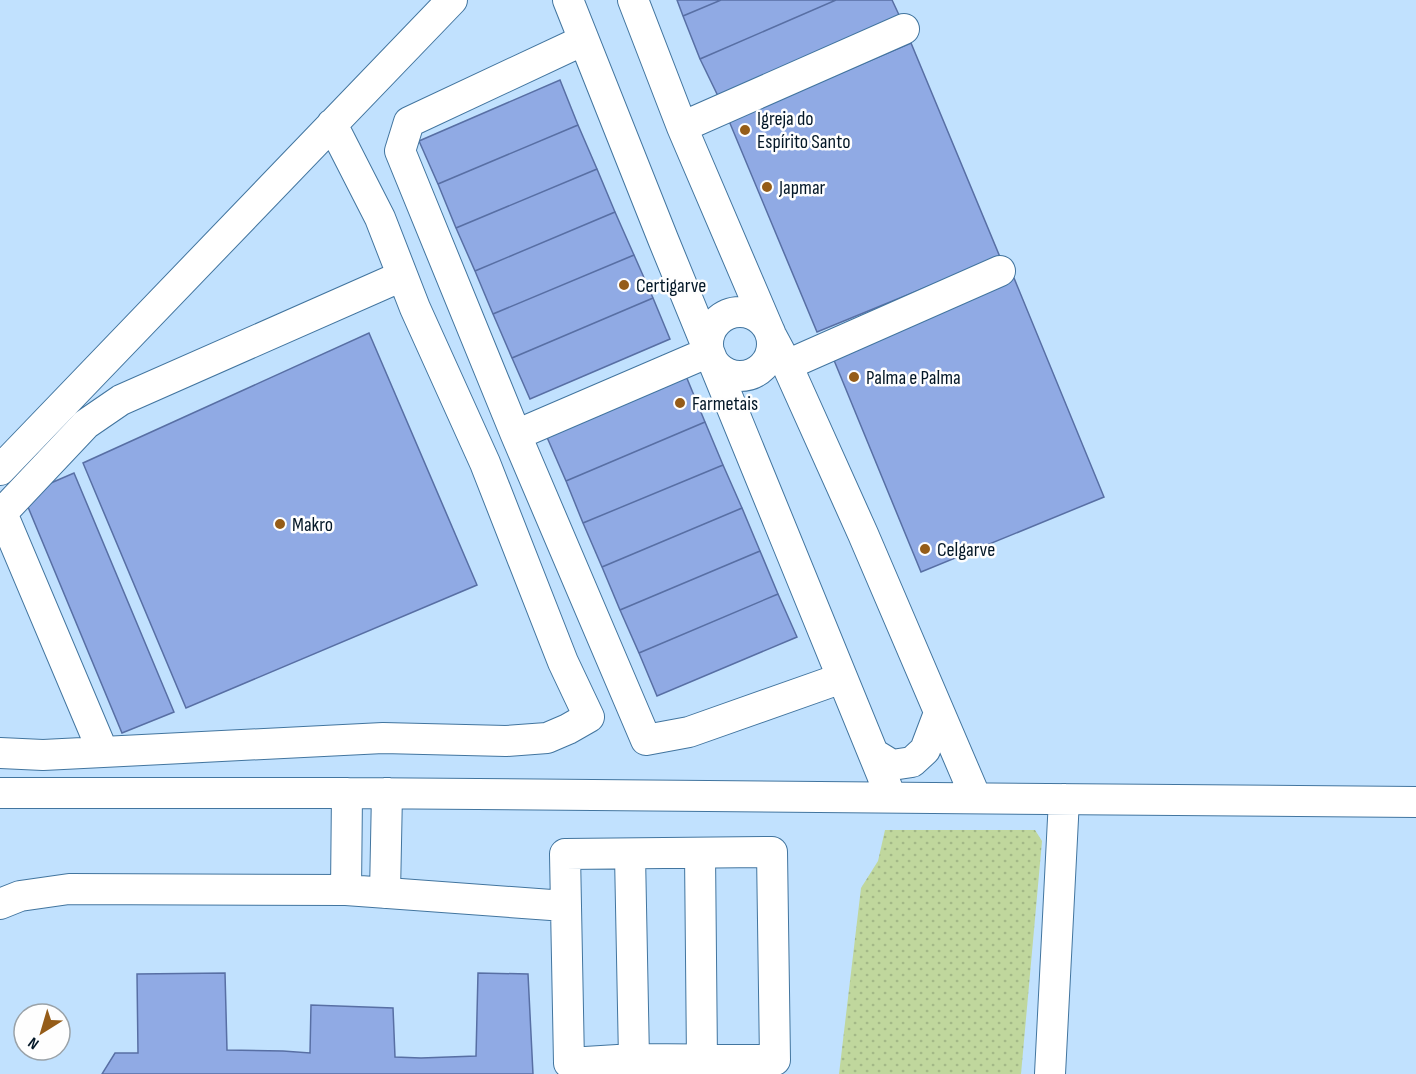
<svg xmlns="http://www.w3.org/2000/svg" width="1416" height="1074" viewBox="0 0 1416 1074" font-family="'Sofia Sans Condensed',sans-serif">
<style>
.grass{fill:url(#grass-dots)}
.building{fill:#90aae4;stroke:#586fa4;stroke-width:1.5}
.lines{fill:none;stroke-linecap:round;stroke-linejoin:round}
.minor-casing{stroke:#42759f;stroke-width:32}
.minor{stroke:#fff;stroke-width:30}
.poi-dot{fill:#955c18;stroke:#fefefe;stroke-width:2}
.labels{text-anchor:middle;stroke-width:5;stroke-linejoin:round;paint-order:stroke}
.poi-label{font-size:20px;fill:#031727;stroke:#fefefe;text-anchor:start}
</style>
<defs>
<pattern id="grass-dots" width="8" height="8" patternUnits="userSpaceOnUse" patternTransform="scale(1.5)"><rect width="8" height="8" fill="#c0d79d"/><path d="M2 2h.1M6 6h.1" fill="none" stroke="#a3b887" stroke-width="1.8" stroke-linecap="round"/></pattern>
</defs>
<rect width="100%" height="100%" fill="#c1e1fe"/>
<path class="grass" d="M885,830H1035L1042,841L1021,1074H839L861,888L878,861Z"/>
<path class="building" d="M677,0H721L683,16Z
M721,0H836L700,59L683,16Z
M836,0H892L900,17L718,96L700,59Z
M911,43L1000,257L817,332L729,121Z
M560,80L578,125L438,184L419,141Z
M578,125L597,169L456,228L438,184Z
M597,169L615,212L475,271L456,228Z
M615,212L634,255L493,314L475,271Z
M634,255L653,298L512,358L493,314Z
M1014,278L1104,497L921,572L831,353Z
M653,298L670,339L530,399L512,358Z
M369,333L477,585L186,708L83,463Z
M686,376L705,422L566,481L546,435Z
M705,422L723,465L583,523L566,481Z
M723,465L742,508L602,567L583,523Z
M74,473L174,712L122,733L23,495Z
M742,508L760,551L620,610L602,567Z
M760,551L778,594L639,653L620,610Z
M778,594L797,637L657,696L639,653Z
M225,973L227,1050L283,1051L310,1053L311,1005L393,1008L395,1057L421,1058L476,1056L478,973L528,974L533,1074H102L115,1053H138L137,974Z"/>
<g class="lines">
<g class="minor-casing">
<path id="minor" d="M568,0L663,239L891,797
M633,0L682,127L771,335L787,365L863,534L976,798
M584,40L409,122L400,151L516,435L646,740L689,732L842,678
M682,127L904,29
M708 344a32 32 0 1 1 64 0a32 32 0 1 1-64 0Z
M787,365L1000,271
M516,435L709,352
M0,470L452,0
M2,513L86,424L121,400L402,276
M0,515L2,513L103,752
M0,753L43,755L383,738L506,741L547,738L568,729L589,717L563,662L485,463L415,308L380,218L332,124
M874,754L892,765L912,762L925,750L939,713
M0,793H347L1416,802
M772,852L775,1060L634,1059L569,1063L565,854Z
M700,853L702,1061
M630,855L634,1059
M346,890L347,793
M385,893L387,793
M0,904L20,896L69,889L346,890L565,906
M1050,1074L1064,799"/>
</g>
<use href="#minor" class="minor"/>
</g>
<g class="poi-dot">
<circle cx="745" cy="130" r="6"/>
<circle cx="767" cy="187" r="6"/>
<circle cx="624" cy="285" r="6"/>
<circle cx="854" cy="377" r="6"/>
<circle cx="680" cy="403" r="6"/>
<circle cx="280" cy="524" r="6"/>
<circle cx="925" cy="549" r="6"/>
</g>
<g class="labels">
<g class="poi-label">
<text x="757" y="125">Igreja do<tspan x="757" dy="23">Espírito Santo</tspan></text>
<text x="779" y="194">Japmar</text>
<text x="636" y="292">Certigarve</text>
<text x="866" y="384">Palma e Palma</text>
<text x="692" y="410">Farmetais</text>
<text x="292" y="531">Makro</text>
<text x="937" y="556">Celgarve</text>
</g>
</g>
<g transform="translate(42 1032) rotate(217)"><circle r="28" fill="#fefefe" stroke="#9aa2a8" stroke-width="1.5"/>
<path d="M0-4.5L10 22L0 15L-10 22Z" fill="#955c18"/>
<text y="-9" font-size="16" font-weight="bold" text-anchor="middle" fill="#031727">N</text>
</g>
</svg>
